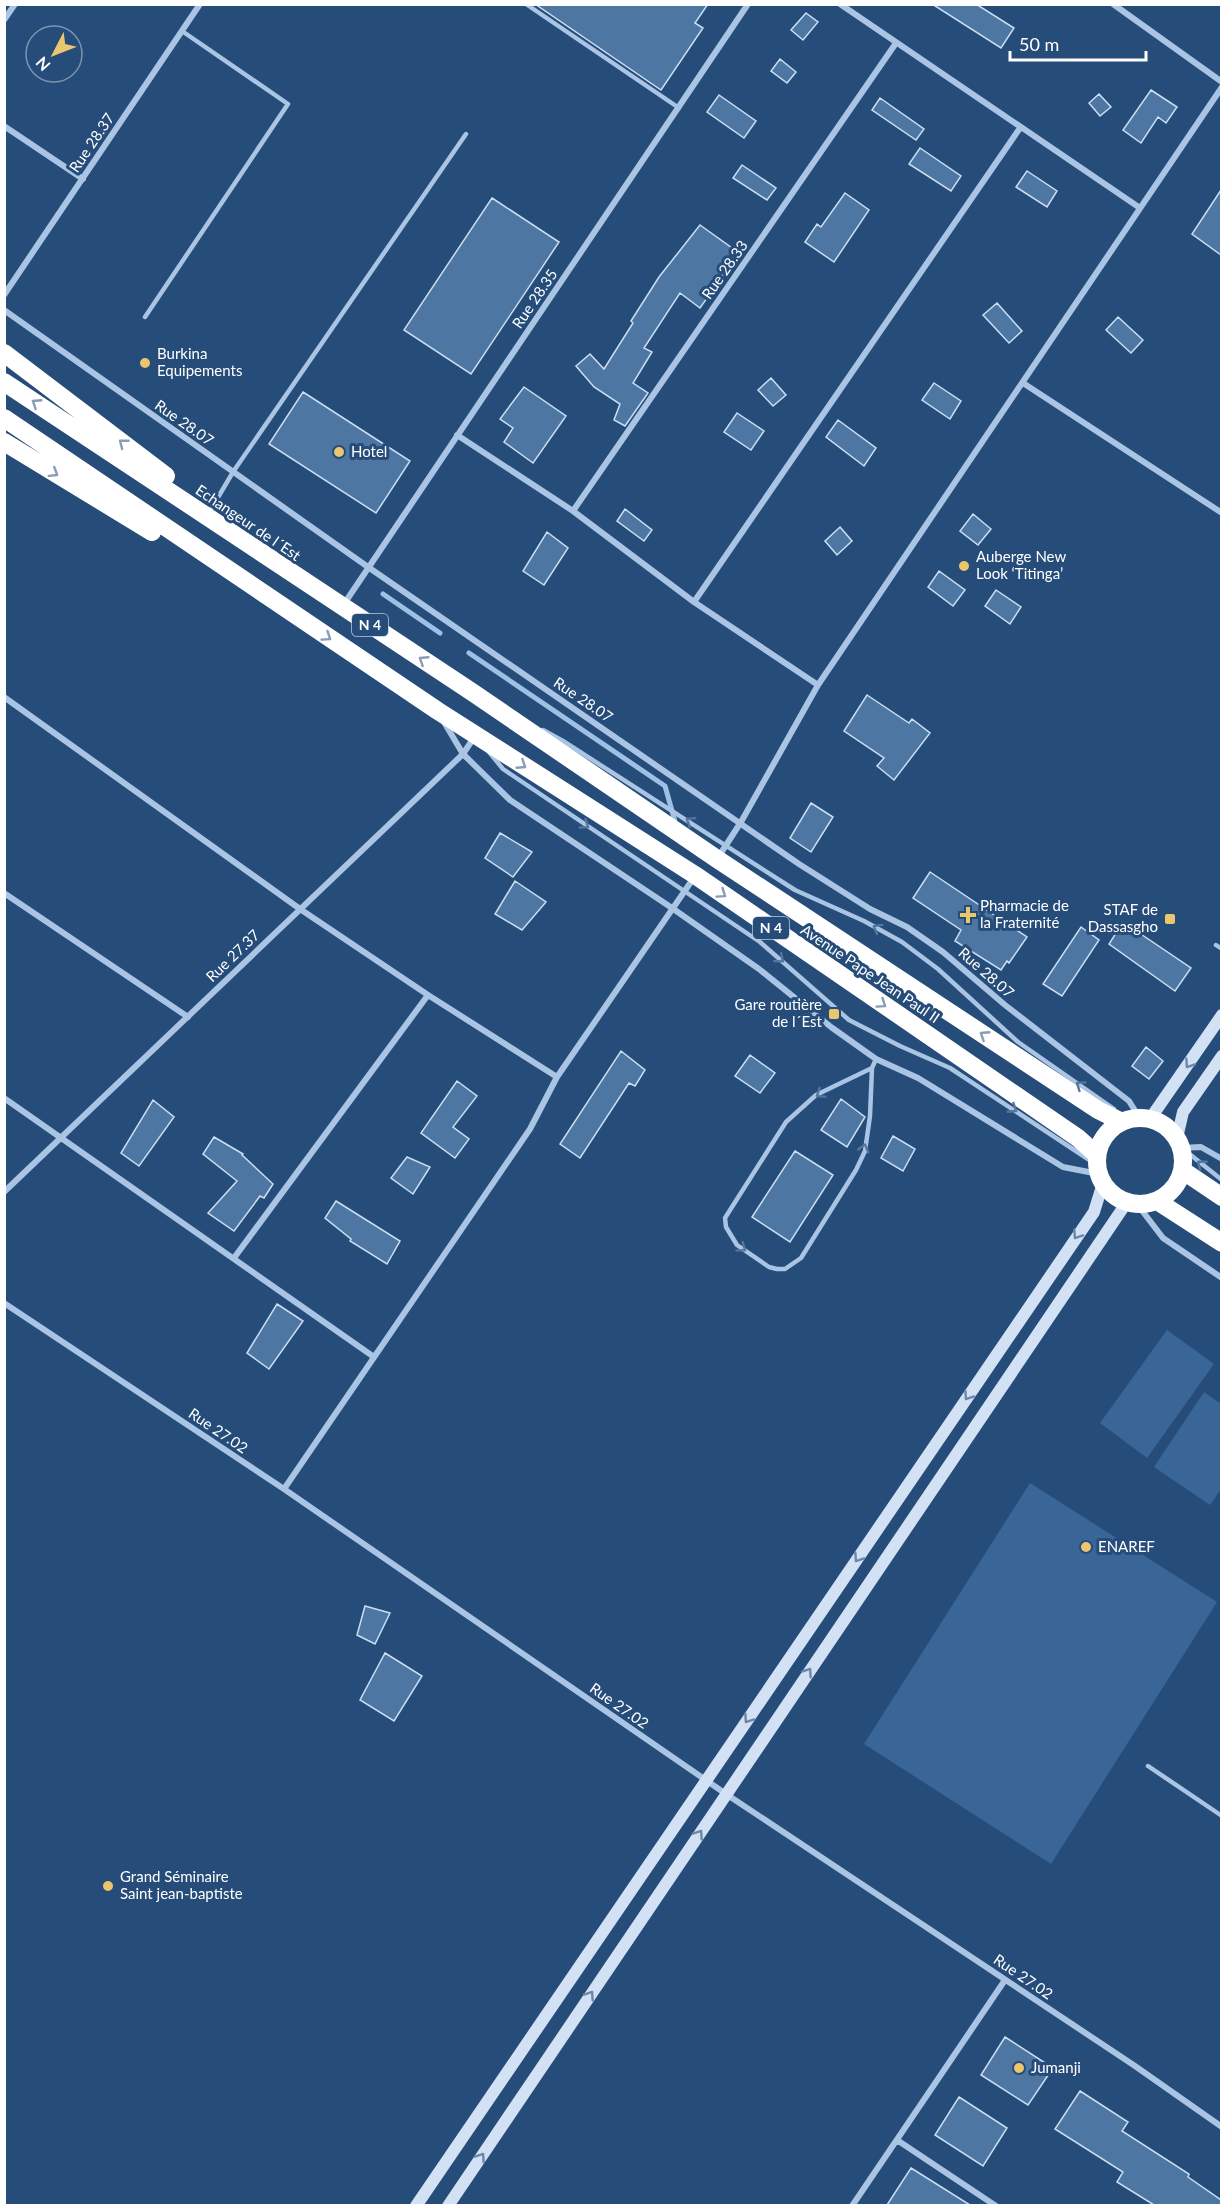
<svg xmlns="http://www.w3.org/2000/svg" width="1226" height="2210" viewBox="0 0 1226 2210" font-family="Lato,sans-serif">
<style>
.green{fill:#3a6697}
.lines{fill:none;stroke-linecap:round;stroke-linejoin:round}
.stream{stroke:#9ec0e4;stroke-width:5}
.building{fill:#4e76a3;stroke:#ccdef3;stroke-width:1.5}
.lane{stroke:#a9c5e3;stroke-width:4.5}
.street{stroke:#a9c5e3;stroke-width:6}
.secondary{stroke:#d2e1f4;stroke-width:12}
.highway{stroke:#fff;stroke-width:18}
.oneway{stroke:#889db6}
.oneway2{stroke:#54769f}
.oneway3{stroke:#6b88ab}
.poi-dot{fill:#ecc56f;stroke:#264c7a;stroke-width:2}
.labels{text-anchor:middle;stroke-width:6;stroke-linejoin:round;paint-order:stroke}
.shield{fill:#264c7a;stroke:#bec9d7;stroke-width:1.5}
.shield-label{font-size:14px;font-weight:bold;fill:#fff}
.street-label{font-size:15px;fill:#fff;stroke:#264c7a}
.poi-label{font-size:15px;fill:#fff;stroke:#264c7a;text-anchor:start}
</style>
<rect width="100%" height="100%" fill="#264c7a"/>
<path class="green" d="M1167,1330L1214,1364L1147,1458L1100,1423Z
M1204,1392L1221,1404V1489L1210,1505L1154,1467Z
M1030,1483L1217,1602L1051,1864L864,1744Z"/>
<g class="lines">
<path class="stream" d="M383,594L440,633
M469,653L665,786L676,825"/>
</g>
<path class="building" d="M535,4H708L695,23L703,28L661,90Z
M932,4H976L1014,28L1001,48Z
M806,13L818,22L803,40L791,30Z
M780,59L796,72L787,83L771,71Z
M1151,90L1177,107L1166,123L1158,117L1141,143L1123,130Z
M1099,94L1111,107L1100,116L1089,103Z
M719,95L756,121L744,138L707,112Z
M880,98L924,129L916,140L872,110Z
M920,148L961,176L951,191L909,164Z
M742,165L776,188L767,200L733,178Z
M1027,171L1057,191L1047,207L1016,187Z
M1221,190V255L1192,234Z
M845,193L869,210L834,262L805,242L817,224L821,227Z
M492,198L559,242L471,374L404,330Z
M700,225L739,253L700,308L680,293L644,348L652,352L633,383L648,393L625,426L614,420L620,404L594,387L576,366L590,354L604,369L633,323L631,321L659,277Z
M997,303L1022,331L1009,343L983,315Z
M1118,317L1143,340L1131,353L1106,330Z
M771,378L786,395L773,406L758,390Z
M934,383L961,401L950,419L922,400Z
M524,387L566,416L533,463L504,442L513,428L500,419Z
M303,392L410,461L376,513L269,444Z
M737,413L764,431L751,450L724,432Z
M838,420L876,448L864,466L826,437Z
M625,509L652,530L644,541L617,521Z
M973,514L991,529L978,545L960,531Z
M840,527L852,541L837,555L825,541Z
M547,532L568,548L544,585L523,571Z
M939,571L965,590L953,606L928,587Z
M996,590L1021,607L1010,624L985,606Z
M867,695L909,723L912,719L930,733L894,780L877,766L884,758L844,731Z
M811,803L833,817L811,852L790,838Z
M500,833L532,852L513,877L485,858Z
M930,872L1027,937L1009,963L1007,961L1001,970L955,941L961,930L913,898Z
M515,881L546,902L522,930L495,914Z
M1123,922L1191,968L1175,991L1109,944Z
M1081,927L1099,940L1062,996L1043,984Z
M1146,1047L1163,1061L1149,1079L1132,1066Z
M621,1051L645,1070L635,1086L629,1083L580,1158L560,1144Z
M750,1055L775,1073L760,1093L735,1076Z
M457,1081L477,1096L453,1127L469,1139L455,1158L421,1133Z
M841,1099L865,1117L847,1147L821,1130Z
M153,1100L174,1117L139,1166L121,1153Z
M893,1136L915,1149L903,1171L881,1158Z
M214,1137L243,1154L242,1155L273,1184L264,1198L260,1196L234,1231L208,1213L237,1181L203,1154Z
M795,1151L833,1175L790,1242L752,1217Z
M407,1157L430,1167L413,1194L391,1178Z
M336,1201L400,1241L387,1264L350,1241L351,1239L325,1218Z
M277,1304L303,1321L269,1369L247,1353Z
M365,1606L390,1613L375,1644L357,1635Z
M385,1653L422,1676L394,1721L360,1700Z
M1005,2037L1053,2068L1028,2105L981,2075Z
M1080,2091L1128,2122L1122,2131L1189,2174L1188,2177L1221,2200V2205H1154L1117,2182L1123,2172L1055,2129Z
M959,2097L1007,2128L983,2166L935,2135Z
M911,2168L970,2205H887Z"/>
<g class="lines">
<path class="lane" d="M526,4L679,108
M145,317L288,104L182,31
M210,511L233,472L466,134
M543,730L563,741L795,890L864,921L902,942L938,969L1018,1042L1114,1109
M489,752L503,769L760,942L849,1020L900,1046L950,1068L1097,1165
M1216,945L1222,949
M872,1068L816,1095L786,1122L725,1218L726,1227L737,1245L769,1267L777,1269H785L801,1258L856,1170L865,1151L870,1116L872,1068L876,1059
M1182,1148L1222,1180
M1148,1766L1222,1816"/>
<path class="street" d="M840,4L1140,208
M1113,4L1222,82
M4,20L15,4
M4,126L83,179
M4,295L200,4
M4,310L368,567L799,864L870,909L907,927L943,952L1005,1005L1129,1101L1139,1117
M1023,383L1222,513
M457,435L573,511L694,602L818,685
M573,511L896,43
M694,602L1020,128
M344,604L748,4
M4,697L300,909L428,995L557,1077
M444,722L463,754L510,800L672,908L759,969L831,1027L876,1059L918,1078L1063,1167L1099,1174
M719,856L741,822L818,685L1222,87
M4,893L188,1017
M4,1098L374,1357
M1181,1148L1201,1147L1222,1159
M4,1192L463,754L475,736
M1137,1204L1163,1238L1222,1278
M234,1258L428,995
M4,1303L284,1489L726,1794L1135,2066L1222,2127
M284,1489L530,1129L557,1077L695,876
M897,2140L996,2206
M852,2206L1005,1980"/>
<path class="secondary" d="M1150,1119L1222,1015
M1177,1138L1183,1112L1222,1056
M416,2206L1094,1212L1103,1183
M448,2206L1127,1202"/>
<path class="highway" d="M4,353L166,476
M4,382L472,692L717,859L1098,1110L1122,1122
M4,418L438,711L695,875L1078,1138L1097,1155
M4,442L152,532
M1097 1161a43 43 0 1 1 86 0a43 43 0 1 1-86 0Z
M1182,1170L1222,1197
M1157,1201L1222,1243"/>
</g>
<defs><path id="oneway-chevron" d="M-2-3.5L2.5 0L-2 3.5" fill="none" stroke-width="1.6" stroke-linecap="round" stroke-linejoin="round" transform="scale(1.5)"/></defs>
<g class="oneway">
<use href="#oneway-chevron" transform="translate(36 403) rotate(-147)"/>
<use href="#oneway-chevron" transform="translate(123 443) rotate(-142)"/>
<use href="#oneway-chevron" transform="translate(54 473) rotate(32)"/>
<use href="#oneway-chevron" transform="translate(327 637) rotate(34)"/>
<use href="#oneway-chevron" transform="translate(423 660) rotate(-147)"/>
<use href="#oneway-chevron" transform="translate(522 765) rotate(33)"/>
<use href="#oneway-chevron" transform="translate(722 894) rotate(34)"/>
<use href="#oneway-chevron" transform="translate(882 1004) rotate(34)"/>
<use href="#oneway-chevron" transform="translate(984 1035) rotate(-147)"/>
</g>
<g class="oneway2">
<use href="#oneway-chevron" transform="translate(690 821) rotate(-148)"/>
<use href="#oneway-chevron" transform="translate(585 825) rotate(34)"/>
<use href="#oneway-chevron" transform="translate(877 928) rotate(-151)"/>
<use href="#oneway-chevron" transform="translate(780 959) rotate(40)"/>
<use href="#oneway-chevron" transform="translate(1080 1085) rotate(-145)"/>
<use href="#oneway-chevron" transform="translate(820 1094) rotate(146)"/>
<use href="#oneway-chevron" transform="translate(1013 1109) rotate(33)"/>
<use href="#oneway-chevron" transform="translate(864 1148) rotate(-74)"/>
<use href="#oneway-chevron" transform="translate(1201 1164) rotate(-141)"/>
<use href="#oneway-chevron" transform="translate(742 1248) rotate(37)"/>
</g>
<g class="oneway3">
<use href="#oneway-chevron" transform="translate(1189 1064) rotate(124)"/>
<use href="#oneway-chevron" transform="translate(1077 1235) rotate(124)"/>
<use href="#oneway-chevron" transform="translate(968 1396) rotate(124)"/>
<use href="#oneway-chevron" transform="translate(858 1558) rotate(124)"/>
<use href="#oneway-chevron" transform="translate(808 1672) rotate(-56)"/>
<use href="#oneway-chevron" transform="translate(748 1719) rotate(124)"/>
<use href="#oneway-chevron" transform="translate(699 1834) rotate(-56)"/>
<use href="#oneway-chevron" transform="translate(590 1995) rotate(-56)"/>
<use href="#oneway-chevron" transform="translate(481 2157) rotate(-56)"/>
</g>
<g class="poi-dot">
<circle cx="145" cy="363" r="6"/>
<circle cx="339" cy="452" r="6"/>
<circle cx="964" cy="566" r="6"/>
<path d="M965 906h6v6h6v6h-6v6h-6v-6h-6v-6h6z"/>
<rect x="1164" y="913" width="12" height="12" rx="3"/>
<rect x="828" y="1008" width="12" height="12" rx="3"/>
<circle cx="1086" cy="1547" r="6"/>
<circle cx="108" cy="1886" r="6"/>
<circle cx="1019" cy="2068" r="6"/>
</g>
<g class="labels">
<g class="shield">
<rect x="352" y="614" width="36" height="22" rx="4.5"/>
<rect x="753" y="917" width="36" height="22" rx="4.5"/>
</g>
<g class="shield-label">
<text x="370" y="630">N 4</text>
<text x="771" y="933">N 4</text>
</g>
<g class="street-label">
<text transform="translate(92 143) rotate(-56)" y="5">Rue 28.37</text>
<text transform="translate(725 270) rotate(-55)" y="5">Rue 28.33</text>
<text transform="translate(535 299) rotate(-56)" y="5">Rue 28.35</text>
<text transform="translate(184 423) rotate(35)" y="5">Rue 28.07</text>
<text transform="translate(248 523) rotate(34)" y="5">Echangeur de l´Est</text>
<text transform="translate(583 700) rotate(34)" y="5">Rue 28.07</text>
<text transform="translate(233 956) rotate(-44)" y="5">Rue 27.37</text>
<text transform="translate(986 973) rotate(41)" y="5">Rue 28.07</text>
<text transform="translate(870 974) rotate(34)" y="5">Avenue Pape Jean Paul II</text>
<text transform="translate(218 1431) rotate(34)" y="5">Rue 27.02</text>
<text transform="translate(619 1706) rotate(35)" y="5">Rue 27.02</text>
<text transform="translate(1023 1977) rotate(34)" y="5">Rue 27.02</text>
</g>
<g class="poi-label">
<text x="157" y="359">Burkina<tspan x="157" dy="17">Equipements</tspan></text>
<text x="351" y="457">Hotel</text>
<text x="976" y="562">Auberge New<tspan x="976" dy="17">Look ‘Titinga’</tspan></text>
<text x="980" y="911">Pharmacie de<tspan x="980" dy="17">la Fraternité</tspan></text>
<text x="1158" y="915" text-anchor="end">STAF de<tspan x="1158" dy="17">Dassasgho</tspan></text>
<text x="822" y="1010" text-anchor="end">Gare routière<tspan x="822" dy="17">de l´Est</tspan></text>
<text x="1098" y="1552">ENAREF</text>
<text x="120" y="1882">Grand Séminaire<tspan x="120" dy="17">Saint jean-baptiste</tspan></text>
<text x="1031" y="2073">Jumanji</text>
</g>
</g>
<rect width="1226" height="2210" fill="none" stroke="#ffffff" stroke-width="12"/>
<g transform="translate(54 54) rotate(228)"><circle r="28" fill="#264c7a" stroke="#7d94af" stroke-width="1.5"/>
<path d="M0-4.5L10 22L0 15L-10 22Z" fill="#ecc56f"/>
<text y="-9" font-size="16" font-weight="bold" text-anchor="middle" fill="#ffffff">N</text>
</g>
<path d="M1010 51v9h136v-9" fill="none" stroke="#ffffff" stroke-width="3"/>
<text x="1019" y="51" font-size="18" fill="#ffffff" stroke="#264c7a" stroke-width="4.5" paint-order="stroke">50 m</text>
</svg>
